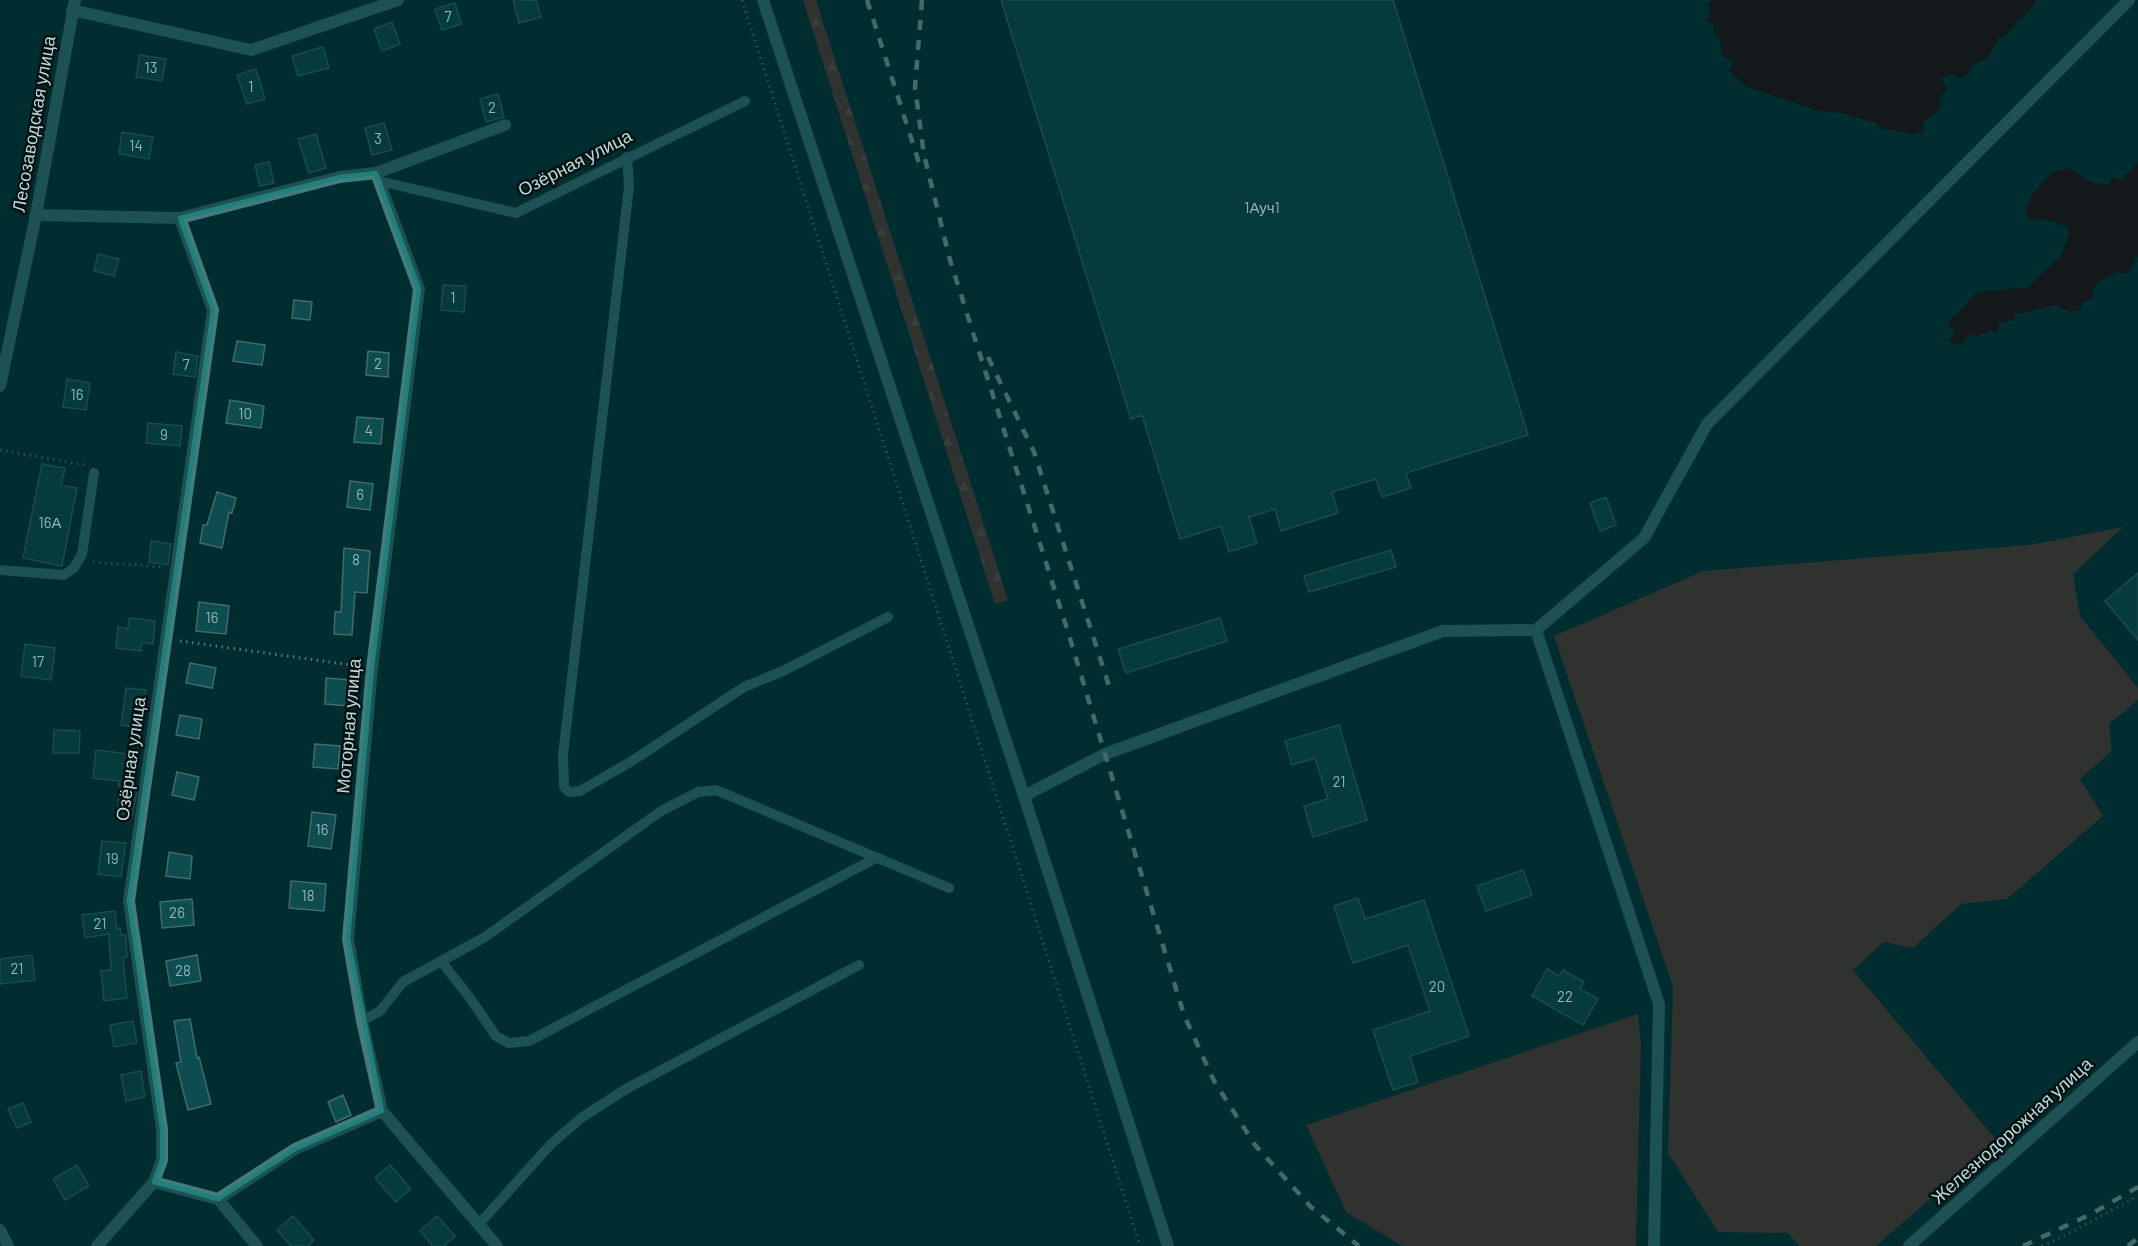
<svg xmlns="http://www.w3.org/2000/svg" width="2138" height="1246" viewBox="0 0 2138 1246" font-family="Barlow,sans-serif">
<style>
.forest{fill:url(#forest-firs)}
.green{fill:#68382d}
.water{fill:#2a0000}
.building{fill:#0d4c4f;stroke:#416b6d;stroke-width:1.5}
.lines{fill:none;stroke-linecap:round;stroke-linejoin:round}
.path{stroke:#55787a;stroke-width:3;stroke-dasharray:1.5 4.5;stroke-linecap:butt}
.service{stroke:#427c7e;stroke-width:10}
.minor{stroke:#427c7e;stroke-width:12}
.rail{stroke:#97b2b3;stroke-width:4.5;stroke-dasharray:10 10;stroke-linecap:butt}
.marked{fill:none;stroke:#218079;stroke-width:4.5;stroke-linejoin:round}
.labels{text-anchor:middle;stroke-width:5;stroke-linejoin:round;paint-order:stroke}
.number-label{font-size:15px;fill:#94b4b6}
.street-label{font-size:18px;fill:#c1d7d8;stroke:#031314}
</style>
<defs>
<pattern id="forest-firs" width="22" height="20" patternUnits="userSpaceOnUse" patternTransform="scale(1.5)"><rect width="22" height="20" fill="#68382d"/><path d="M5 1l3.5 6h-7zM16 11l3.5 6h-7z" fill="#7c544b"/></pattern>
</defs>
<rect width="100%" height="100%" fill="#002e30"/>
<path class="forest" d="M803,0H816L1008,600L995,604Z"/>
<path class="green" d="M2123,527L2073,574L2080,616L2138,688V700L2109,724L2112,751L2080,779L2103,816L2007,899L1961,904L1913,948L1884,942L1853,970L1997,1141L1876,1246H1799L1788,1233L1718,1232L1668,1153L1673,987L1554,636L1703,571L2029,545Z
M1638,1014L1641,1043L1636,1246H1402L1346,1212L1306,1125Z"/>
<path class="water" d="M1711,0H2034L2035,4L2003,38H1998L1988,58L1974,64L1965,77L1958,78L1953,74L1941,78L1947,89L1941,96L1939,110L1924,122L1922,132L1914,134L1880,128L1877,123L1840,113L1817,110L1747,87L1729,71L1734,63L1722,54L1719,38L1714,34V25L1708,21L1710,9L1708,5Z
M2138,163V257H2135L2133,261L2135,264C2129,272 2126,275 2116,272L2101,280L2092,291L2094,297L2082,303L2080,310L2069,312L2067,309L2063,310L2060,306L2055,305L2018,314L2015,313V319L1999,323L1998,330L1994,332L1988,330L1987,334L1983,333L1979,336L1972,334L1965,338L1962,344H1952L1950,339L1955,332L1949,327V322L1978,292L2028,287L2060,257L2069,236L2068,227L2050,220H2029L2026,210L2032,195L2051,173L2069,168L2093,183L2109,185L2113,178L2121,180Z"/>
<path class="building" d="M513,0H536L541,17L519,23Z
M1001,0H1393L1528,435L1406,473L1411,488L1382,497L1376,479L1332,492L1338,513L1281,531L1275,509L1249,517L1257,543L1229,552L1221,526L1180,539L1142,415L1131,419Z
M455,3L461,24L442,30L435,9Z
M392,22L400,44L382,51L374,29Z
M323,47L329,68L298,76L292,56Z
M140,55L166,59L162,81L136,77Z
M256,69L265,99L247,104L237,75Z
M498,94L504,117L486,122L480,99Z
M384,123L392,150L372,155L365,128Z
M122,132L153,137L149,159L119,154Z
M316,134L326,168L309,173L298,139Z
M269,162L274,183L260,186L255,165Z
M98,254L119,259L114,276L94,271Z
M443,285L466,286L464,312L441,310Z
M294,300L312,302L310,320L292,318Z
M237,341L265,345L262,365L233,361Z
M368,351L389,353L388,377L366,375Z
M176,352L198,356L195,377L173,374Z
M67,379L90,383L86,410L63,407Z
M230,400L264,406L261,428L226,423Z
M357,417L383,419L381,444L354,442Z
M148,423L182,426L180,446L146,443Z
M42,464L65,468L61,485L77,488L62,566L23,558Z
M350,481L373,484L370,510L347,507Z
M217,492L236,498L232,513L229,512L222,548L200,543L203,525H207Z
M1606,497L1616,525L1600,531L1590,503Z
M151,541L171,544L168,565L149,562Z
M344,548L370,551L367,593L355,592L352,635L334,634L335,612H341Z
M1391,550L1396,567L1309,592L1304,576Z
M2138,573V640L2105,601Z
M199,602L229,606L226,634L196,631Z
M129,618L155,621L153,644L142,642L141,651L116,648L118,627L128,629Z
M1220,618L1227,641L1126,673L1118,649Z
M25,644L55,648L51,680L21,676Z
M190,663L216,668L212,688L186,683Z
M326,678L351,680L349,706L325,704Z
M126,688L146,690L141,728L121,725Z
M180,715L202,719L199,739L176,735Z
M1339,725L1367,820L1313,837L1304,806L1328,799L1315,758L1292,765L1285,741Z
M54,730L80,731L79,753H53Z
M315,744L340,746L338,769L313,767Z
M96,750L137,755L133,788L137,789L133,815L118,814L119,781L93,778Z
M177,772L199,777L194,800L172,795Z
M312,812L336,815L331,849L308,846Z
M102,841L126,843L121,877L98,874Z
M169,852L192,856L190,879L166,876Z
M1523,870L1532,895L1486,911L1477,886Z
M291,881L326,884L324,911L289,908Z
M1358,898L1365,919L1424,900L1469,1036L1410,1056L1418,1082L1393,1090L1373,1030L1430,1011L1408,945L1353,963L1334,906Z
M192,899L194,925L162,928L160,902Z
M115,911L117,929L120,928L121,935H126V939L127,957L123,958L127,998L104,1001L101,971L111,970L109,934L85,938L82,915Z
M32,955L35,980L0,984V959Z
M197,955L201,981L170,986L166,961Z
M1547,969L1559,976L1563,970L1584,982L1580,989L1598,999L1583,1025L1532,996Z
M190,1019L197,1058L199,1057L211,1104L188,1110L176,1063L181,1062L174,1021Z
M133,1021L137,1043L114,1047L110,1025Z
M141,1071L145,1097L126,1101L121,1075Z
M343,1095L351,1115L336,1122L328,1102Z
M23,1103L31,1122L17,1128L8,1109Z
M77,1165L89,1186L65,1200L53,1179Z
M390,1165L411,1189L396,1202L375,1178Z
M293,1216L314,1240L308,1246H291L277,1230Z
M437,1216L455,1236L444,1246H433L420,1231Z"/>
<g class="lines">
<path class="path" d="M742,0L1140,1246
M0,450L84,465
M93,562L164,567
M180,641L358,666
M2042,1246L2064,1236L2138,1196"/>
<path class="service" d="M627,157L629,187L563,755L564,787L569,792L580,791L632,761L744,687L783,671L888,617
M379,181L516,213L745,101
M0,570L64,575L74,568L82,554L94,473
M441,961L470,998L496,1036L509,1043L529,1041L876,858
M362,1021L380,1011L403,982L485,937L661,811L698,792L716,790L949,888
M479,1224L551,1144L581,1118L626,1089L859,965"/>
<path class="minor" d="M763,0L1024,796L1168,1246
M72,10L251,50L398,0
M376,173L419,289L372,668L348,939L362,1021L382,1111L497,1246
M36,215L180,218L340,177L376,173L505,125
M180,218L213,310L129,901L162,1129V1160L154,1182L218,1199L257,1246
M0,386L36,215L75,0
M1024,796L1105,754L1443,631L1536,630
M218,1199L295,1149L382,1111
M0,1230L8,1246
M97,1246L154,1182
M1654,1246L1659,1004L1536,630L1644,538L1707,424L2129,0
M1909,1246L2138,1042"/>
<path class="rail" d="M867,0L920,166
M922,0L915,87L924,155L950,260L1068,632L1184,1015L1214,1081L1255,1145L1311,1207L1359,1246
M988,357L1034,452L1109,686
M2023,1246L2091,1214L2138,1187
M2128,1246L2138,1238"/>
</g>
<path d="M0 0H2138V1246H0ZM376,173L419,289L372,668L348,939L382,1111L295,1149L218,1199L154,1182L162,1160V1129L129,901L213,310L180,218L340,177Z" fill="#002e30" fill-opacity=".55" fill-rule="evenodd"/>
<path class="marked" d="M376,173L419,289L372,668L348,939L382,1111L295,1149L218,1199L154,1182L162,1160V1129L129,901L213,310L180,218L340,177Z"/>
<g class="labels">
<g class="number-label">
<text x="448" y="22">7</text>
<text x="151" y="73">13</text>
<text x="251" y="92">1</text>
<text x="492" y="113">2</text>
<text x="378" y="144">3</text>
<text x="136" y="151">14</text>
<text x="1262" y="213">1Ауч1</text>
<text x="453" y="303">1</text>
<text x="378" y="369">2</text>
<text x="186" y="370">7</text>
<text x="77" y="400">16</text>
<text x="245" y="419">10</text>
<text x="369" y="436">4</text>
<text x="164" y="440">9</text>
<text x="360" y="500">6</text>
<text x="50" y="528">16А</text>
<text x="356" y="565">8</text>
<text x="212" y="623">16</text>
<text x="38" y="667">17</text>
<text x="1339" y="787">21</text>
<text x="322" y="835">16</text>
<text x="112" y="864">19</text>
<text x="308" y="901">18</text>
<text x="177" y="918">26</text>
<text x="100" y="929">21</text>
<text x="17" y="974">21</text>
<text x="183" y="976">28</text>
<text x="1437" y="992">20</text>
<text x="1565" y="1002">22</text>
</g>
<g class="street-label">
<text transform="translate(34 124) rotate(-80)" y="6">Лесозаводская улица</text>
<text transform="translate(575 163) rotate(-27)" y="6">Озёрная улица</text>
<text transform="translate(349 726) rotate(-85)" y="6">Моторная улица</text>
<text transform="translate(131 759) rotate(-82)" y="6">Озёрная улица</text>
<text transform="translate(2012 1131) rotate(-42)" y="6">Железнодорожная улица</text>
</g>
</g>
</svg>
